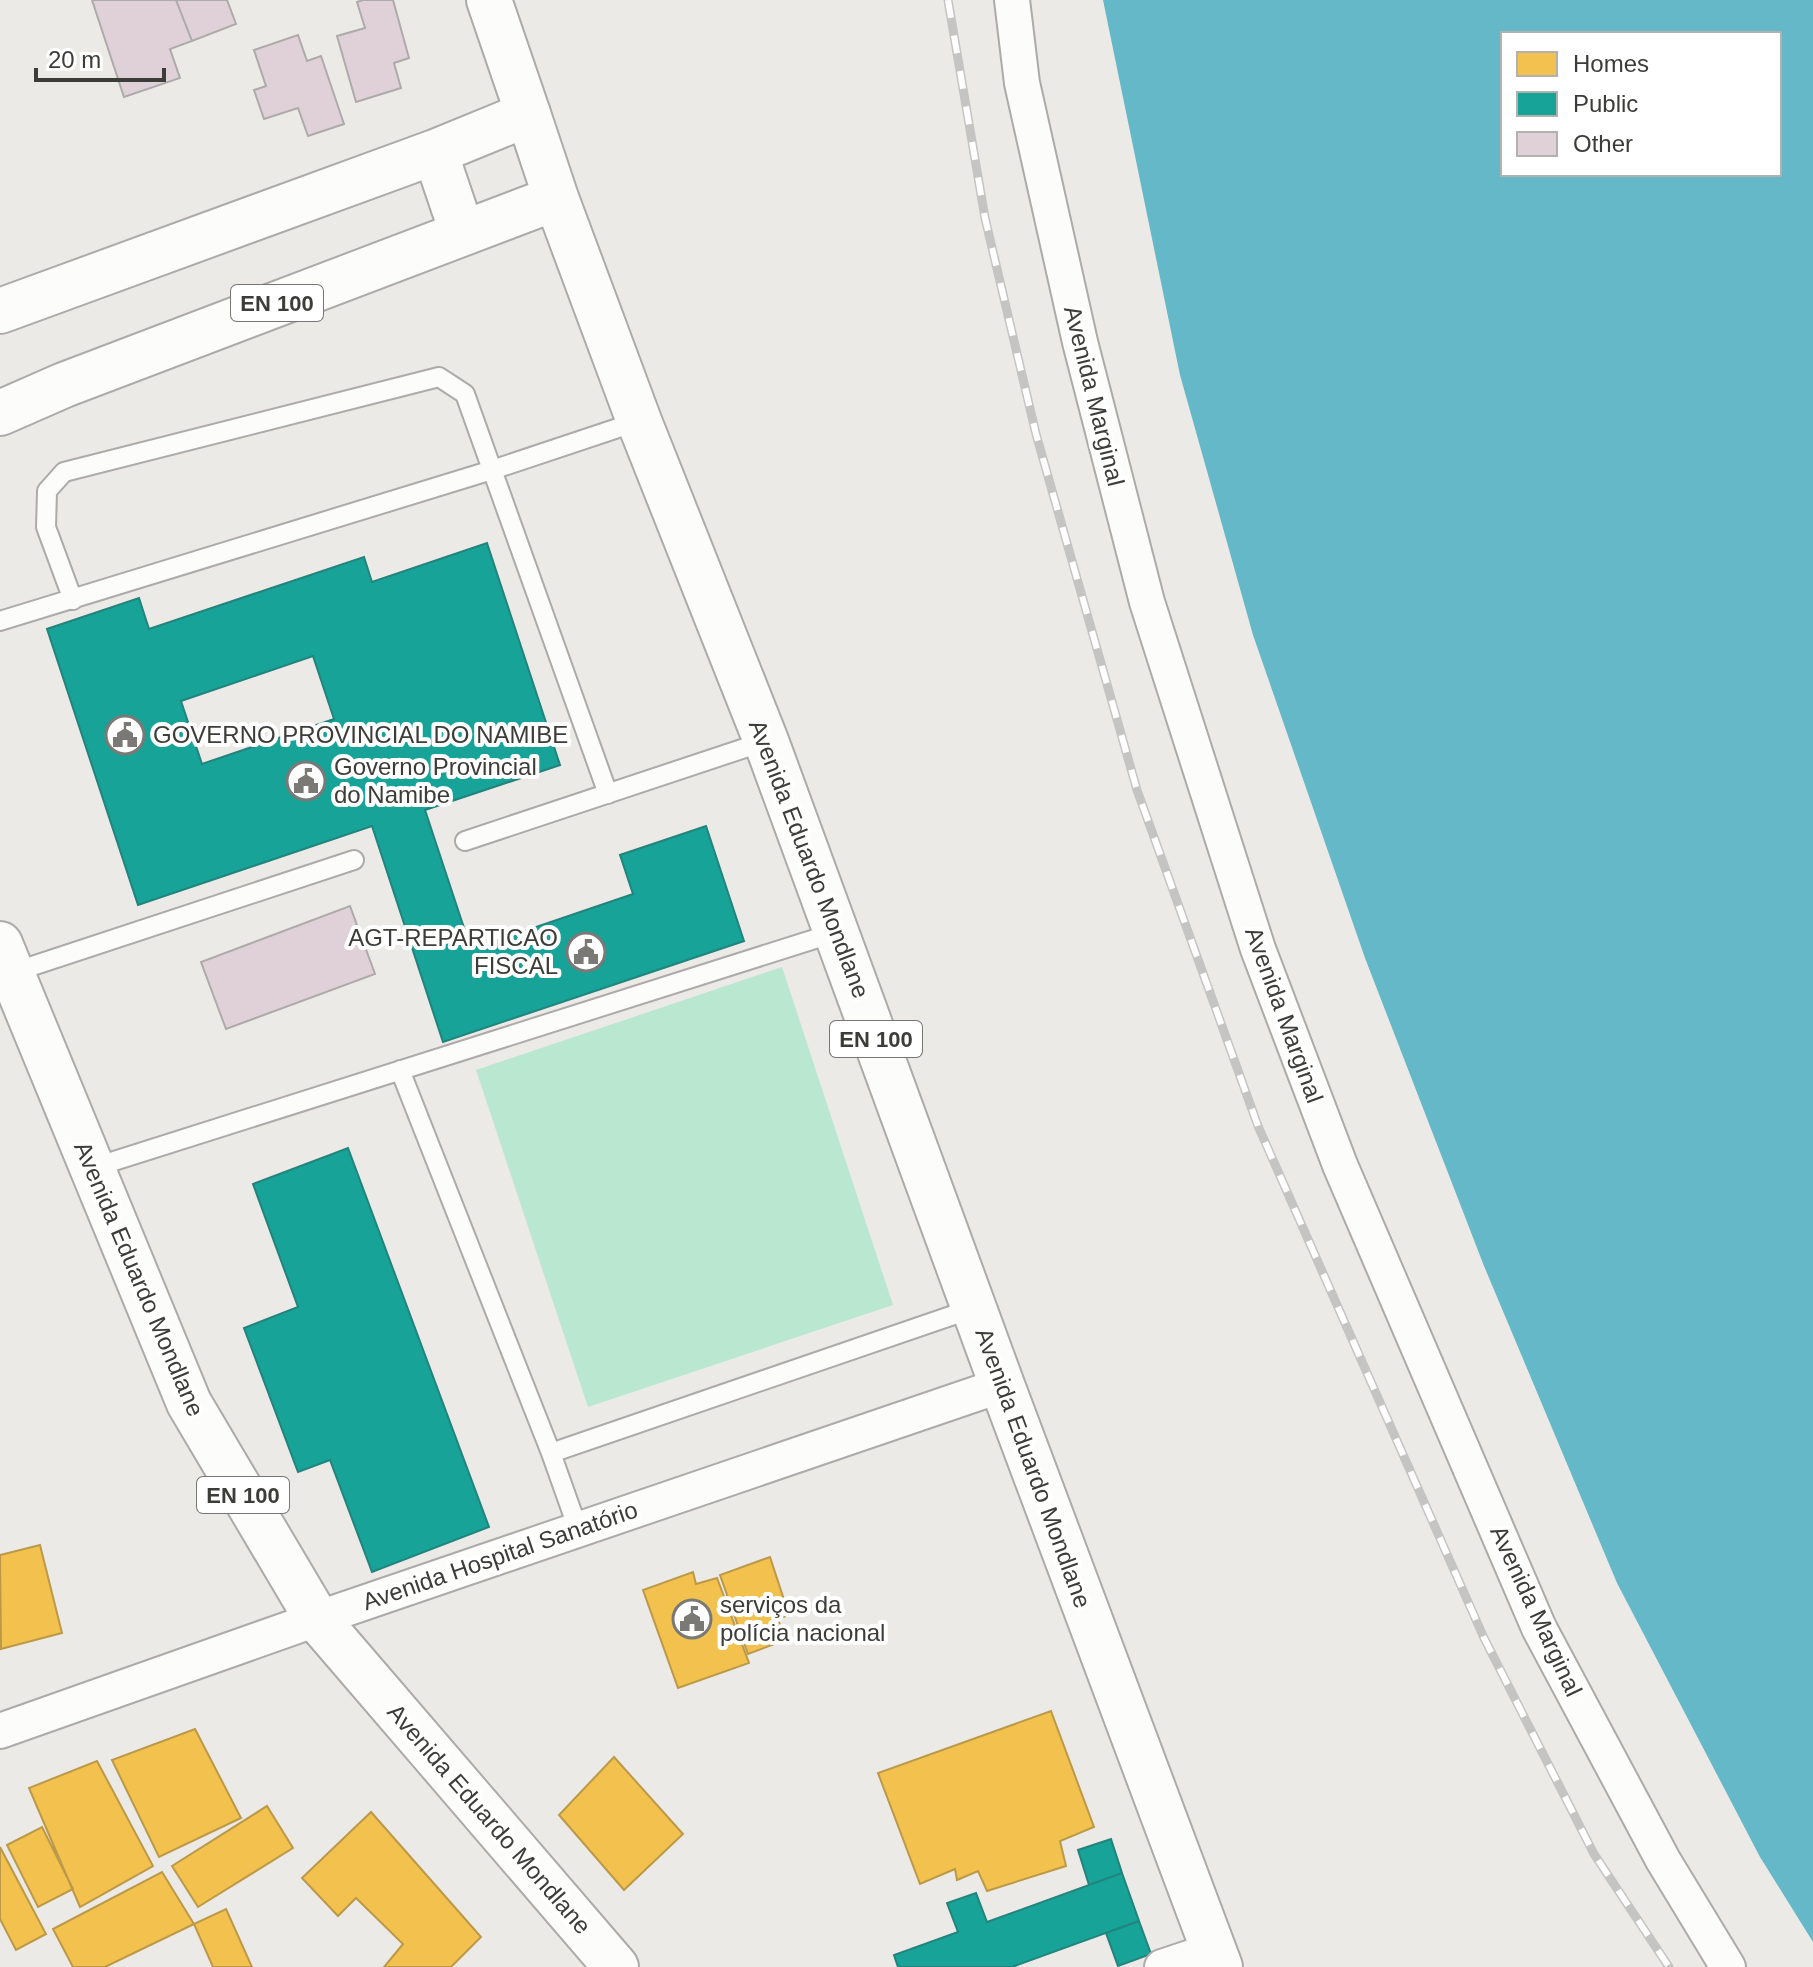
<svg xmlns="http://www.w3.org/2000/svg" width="1813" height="1967" viewBox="0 0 1813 1967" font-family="Arial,sans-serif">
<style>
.green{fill:#bae7d0}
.water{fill:#64b8c8;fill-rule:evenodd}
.homes{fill:#f2c14e;stroke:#bb9948;stroke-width:2}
.public{fill:#17a398;stroke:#22847c;stroke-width:2;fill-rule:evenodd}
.building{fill:#e0d1d9;stroke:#adabaa;stroke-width:2}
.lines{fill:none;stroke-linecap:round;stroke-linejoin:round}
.lane-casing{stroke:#acaba9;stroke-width:22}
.street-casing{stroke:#acaba9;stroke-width:38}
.secondary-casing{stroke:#acaba9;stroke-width:48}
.primary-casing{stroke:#acaba9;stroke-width:48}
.lane{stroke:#fcfcfb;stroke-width:18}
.street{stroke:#fcfcfb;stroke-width:34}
.secondary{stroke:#fcfcfb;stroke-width:44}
.primary{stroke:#fcfcfb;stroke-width:44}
.rail-casing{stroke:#c4c4c3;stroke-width:9}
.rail{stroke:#fff;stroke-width:6;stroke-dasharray:18;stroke-linecap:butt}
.labels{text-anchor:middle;stroke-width:8;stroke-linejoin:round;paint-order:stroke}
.shield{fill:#fff;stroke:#767674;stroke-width:2}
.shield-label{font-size:22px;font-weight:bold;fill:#3c3c39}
.street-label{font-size:24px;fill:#3c3c39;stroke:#fff}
.poi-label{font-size:24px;fill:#3c3c39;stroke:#fff;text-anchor:start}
</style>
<rect width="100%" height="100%" fill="#eceae7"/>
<path class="green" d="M782,967L893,1305L588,1407L476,1070Z"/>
<path class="water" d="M1103,0H1813V1942L1760,1857L1617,1583L1484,1266L1365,958L1253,635L1180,375ZM1503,34H1779V174H1503Z"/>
<path class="homes" d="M40,1545L62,1633L1,1649L0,1555Z
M770,1557L789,1615L778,1619L785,1640L748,1654L720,1575Z
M693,1572L696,1584L717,1578L749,1663L678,1688L643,1590Z
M1051,1711L1094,1827L1060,1841L1066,1866L987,1891L978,1871L957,1880L955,1869L920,1884L878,1773Z
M195,1729L241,1818L159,1857L112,1760Z
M614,1757L683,1834L624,1890L559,1815Z
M97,1761L153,1866L80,1907L29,1788Z
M267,1806L293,1848L198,1907L172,1866Z
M371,1812L481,1937L451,1967H384L403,1944L356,1898L338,1916L302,1878Z
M42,1827L73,1889L38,1907L7,1845Z
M0,1847L46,1934L16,1950L0,1919Z
M162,1872L194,1924L105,1967H73L53,1929Z
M226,1909L252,1967H213L194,1924Z"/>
<path class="public" d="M487,543L560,765L425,810L471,949L633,894L620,855L706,826L744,941L443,1042L372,826L138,905L47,629L139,598L149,629L364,557L372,582ZM313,656L334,719L202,764L181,701Z
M348,1148L489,1527L372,1572L330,1460L298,1472L244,1328L298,1307L253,1184Z
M1111,1839L1122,1873L1089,1885L1078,1850Z
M1122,1873L1139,1921L1012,1967H898L894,1955L958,1932L947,1903L976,1893L987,1922Z
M1139,1921L1151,1954L1118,1966L1106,1933Z"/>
<path class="building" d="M92,0H176L192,41L170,49L180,78L124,97Z
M176,0H227L236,24L192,41Z
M363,0H393L409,58L394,63L401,88L356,102L337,36L365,28L357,2Z
M298,35L307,61L321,56L344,124L308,136L298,108L264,119L254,90L266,86L254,50Z
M350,906L375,974L226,1029L201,962Z"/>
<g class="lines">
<g class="lane-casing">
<path id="lane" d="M73,600L46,527L47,491L64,472L439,377L465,394L608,794
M0,621L492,470L639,421
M465,841L766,741
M11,973L354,860
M400,1070L551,1453L578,1529
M92,1168L837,932
M551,1453L974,1308"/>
</g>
<g class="street-casing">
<path id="street" d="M1012,0L1022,83L1080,342L1147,602L1258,949L1340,1165L1539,1628L1663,1860L1728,1967
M0,1731L331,1614L1002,1385
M1162,1967L1213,1950"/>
</g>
<g class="secondary-casing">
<path id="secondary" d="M489,0L528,114"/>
</g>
<g class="primary-casing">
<path id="primary" d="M435,152L462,232
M0,311L435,152L528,114L556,198L639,421L766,741L1002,1385L1220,1967
M0,413L64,385L556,198
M0,944L189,1403L317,1619L616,1967"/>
</g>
<use href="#lane" class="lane"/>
<use href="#street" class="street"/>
<use href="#secondary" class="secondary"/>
<use href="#primary" class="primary"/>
<g class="rail-casing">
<path id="rail" d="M948,0L985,218L1036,434L1137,790L1258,1126L1484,1638L1594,1854L1669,1967"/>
</g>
<use href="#rail" class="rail"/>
</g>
<defs>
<g id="civic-ring" transform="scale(2)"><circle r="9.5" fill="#fff" stroke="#7a7976" stroke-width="1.5"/><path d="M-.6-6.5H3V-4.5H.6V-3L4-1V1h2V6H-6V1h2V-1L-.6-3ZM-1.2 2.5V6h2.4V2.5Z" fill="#7a7976"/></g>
</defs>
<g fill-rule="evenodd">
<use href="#civic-ring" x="125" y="735"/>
<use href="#civic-ring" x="306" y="781"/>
<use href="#civic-ring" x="586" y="952"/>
<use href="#civic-ring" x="692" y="1619"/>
</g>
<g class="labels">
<g class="shield">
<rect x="231" y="285" width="92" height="36" rx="6"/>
<rect x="830" y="1021" width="92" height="36" rx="6"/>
<rect x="197" y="1477" width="92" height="36" rx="6"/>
</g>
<g class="shield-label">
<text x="277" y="311">EN 100</text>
<text x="876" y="1047">EN 100</text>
<text x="243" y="1503">EN 100</text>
</g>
<g class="street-label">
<text transform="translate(1094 396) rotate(76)" y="8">Avenida Marginal</text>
<text transform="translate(809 859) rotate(69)" y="8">Avenida Eduardo Mondlane</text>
<text transform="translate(1284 1015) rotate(70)" y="8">Avenida Marginal</text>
<text transform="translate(139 1279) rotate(67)" y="8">Avenida Eduardo Mondlane</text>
<text transform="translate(1033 1468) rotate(70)" y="8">Avenida Eduardo Mondlane</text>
<text transform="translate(500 1556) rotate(-19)" y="8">Avenida Hospital Sanatório</text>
<text transform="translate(1536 1611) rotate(65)" y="8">Avenida Marginal</text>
<text transform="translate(489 1819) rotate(49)" y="8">Avenida Eduardo Mondlane</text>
</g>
<g class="poi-label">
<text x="153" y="743">GOVERNO PROVINCIAL DO NAMIBE</text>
<text x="334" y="775">Governo Provincial<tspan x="334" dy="28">do Namibe</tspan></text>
<text x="558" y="946" text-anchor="end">AGT-REPARTICAO<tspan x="558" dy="28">FISCAL</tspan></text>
<text x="720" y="1613">serviços da<tspan x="720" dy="28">polícia nacional</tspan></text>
</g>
</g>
<rect x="1501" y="32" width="280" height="144" fill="#ffffff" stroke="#b1b1b0" stroke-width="2"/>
<rect x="1517" y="52" width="40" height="24" fill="#f2c14e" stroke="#b1b1b0" stroke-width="2"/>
<text x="1573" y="72" font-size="24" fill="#3c3c39">Homes</text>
<rect x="1517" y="92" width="40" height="24" fill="#17a398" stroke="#b1b1b0" stroke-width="2"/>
<text x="1573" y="112" font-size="24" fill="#3c3c39">Public</text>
<rect x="1517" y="132" width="40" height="24" fill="#e0d1d9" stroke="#b1b1b0" stroke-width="2"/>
<text x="1573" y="152" font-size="24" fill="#3c3c39">Other</text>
<path d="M36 68v12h128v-12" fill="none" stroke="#3c3c39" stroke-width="4"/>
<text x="48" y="68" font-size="24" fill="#3c3c39" stroke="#ffffff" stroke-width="6" paint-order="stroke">20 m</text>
</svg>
